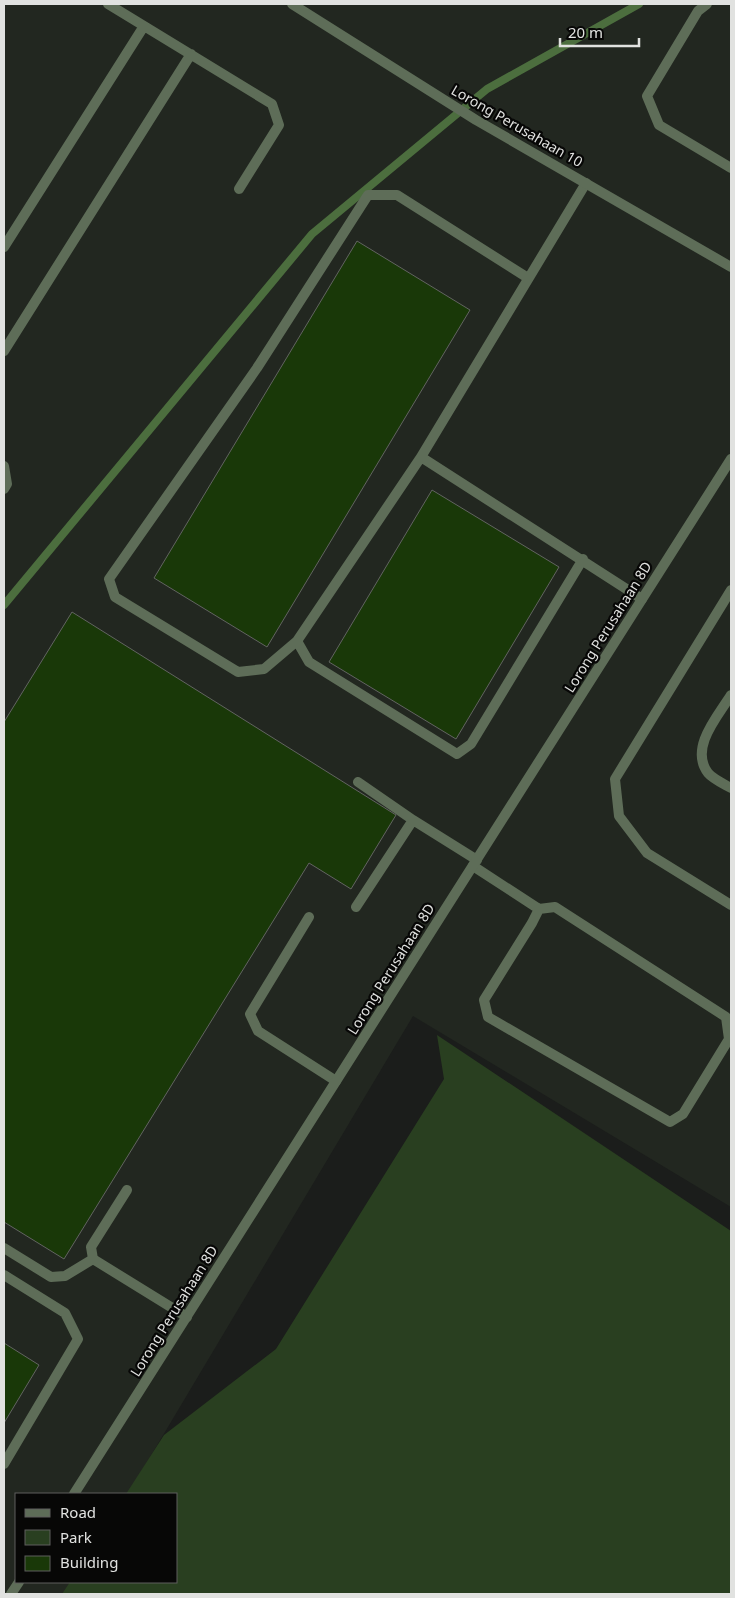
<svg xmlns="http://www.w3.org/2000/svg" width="735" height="1598" viewBox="0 0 735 1598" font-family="'Noto Sans',sans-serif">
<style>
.built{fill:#222720}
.green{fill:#293f20}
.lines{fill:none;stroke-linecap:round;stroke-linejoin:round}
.stream{stroke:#4c6e3e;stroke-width:8}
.building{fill:#193808;stroke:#626461}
.service{stroke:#5e6d58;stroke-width:10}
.minor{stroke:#5e6d58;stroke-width:10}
.labels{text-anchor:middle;stroke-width:4.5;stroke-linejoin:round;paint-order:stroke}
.street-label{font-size:14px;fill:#e1e2e0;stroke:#070706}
</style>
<rect width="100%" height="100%" fill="#1b1d1b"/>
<path class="built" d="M4,4H731V1207L413,1016L128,1494H16V1582H76L69,1594H4Z"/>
<path class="green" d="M437,1035L731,1231V1594H62L70,1582H176V1494H126L164,1435L276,1349L444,1079Z"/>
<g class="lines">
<path class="stream" d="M4,605L312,234L487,89L639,4"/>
</g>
<path class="building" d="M357,241L470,310L267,647L154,578Z
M432,490L559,567L456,739L329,662Z
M72,612L396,815L351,889L309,863L64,1259L4,1222V722Z
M4,1343L39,1365L4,1423Z"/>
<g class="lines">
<path class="service" d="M108,4L272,104L279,125L239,189
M707,4L698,11L647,96L659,125L731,168
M4,247L144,26
M4,351L191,54
M421,457L642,599
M4,466L7,484L4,489
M583,559L471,744L457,754L309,662L297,641L421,457L586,183
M731,590L615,779L619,816L647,853L731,905
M297,641L264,669L238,672L115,597L109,579L257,368L368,195H397L528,278
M731,695C718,716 689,748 708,773C713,779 724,784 731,788
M358,782L413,820L477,860
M473,866L539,909L555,907L726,1017L729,1039L683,1114L670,1122L488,1017L484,1000L532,923L539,909
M356,907L413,820
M309,917L250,1014L258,1031L336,1081
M127,1190L91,1247L93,1259L187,1317
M4,1248L51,1277L65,1276L93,1259
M4,1275L65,1313L78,1339L4,1464"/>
<path class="minor" d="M292,4L476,120L731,267
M74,1494L731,459
M11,1594L19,1582"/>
</g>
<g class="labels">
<g class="street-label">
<text transform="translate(517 126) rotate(30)" y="5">Lorong Perusahaan 10</text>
<text transform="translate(608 627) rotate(-58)" y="5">Lorong Perusahaan 8D</text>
<text transform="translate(391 969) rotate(-58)" y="5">Lorong Perusahaan 8D</text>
<text transform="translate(174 1311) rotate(-58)" y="5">Lorong Perusahaan 8D</text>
</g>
</g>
<rect width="735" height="1598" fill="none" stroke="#e1e2e0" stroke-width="10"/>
<rect x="15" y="1493" width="162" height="90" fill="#070706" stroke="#5e5f5d"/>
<rect x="25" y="1509" width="25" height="8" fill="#5e6d58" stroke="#5e5f5d"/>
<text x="60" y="1518" font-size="15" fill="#e1e2e0">Road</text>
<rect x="25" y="1530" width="25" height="15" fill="#293f20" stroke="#5e5f5d"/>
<text x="60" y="1543" font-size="15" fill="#e1e2e0">Park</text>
<rect x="25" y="1556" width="25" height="15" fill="#193808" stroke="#5e5f5d"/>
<text x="60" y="1568" font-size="15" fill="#e1e2e0">Building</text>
<path d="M560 38v8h79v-8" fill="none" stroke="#e1e2e0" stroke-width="2.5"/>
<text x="568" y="38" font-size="15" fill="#e1e2e0" stroke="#070706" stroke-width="4" paint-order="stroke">20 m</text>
</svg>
